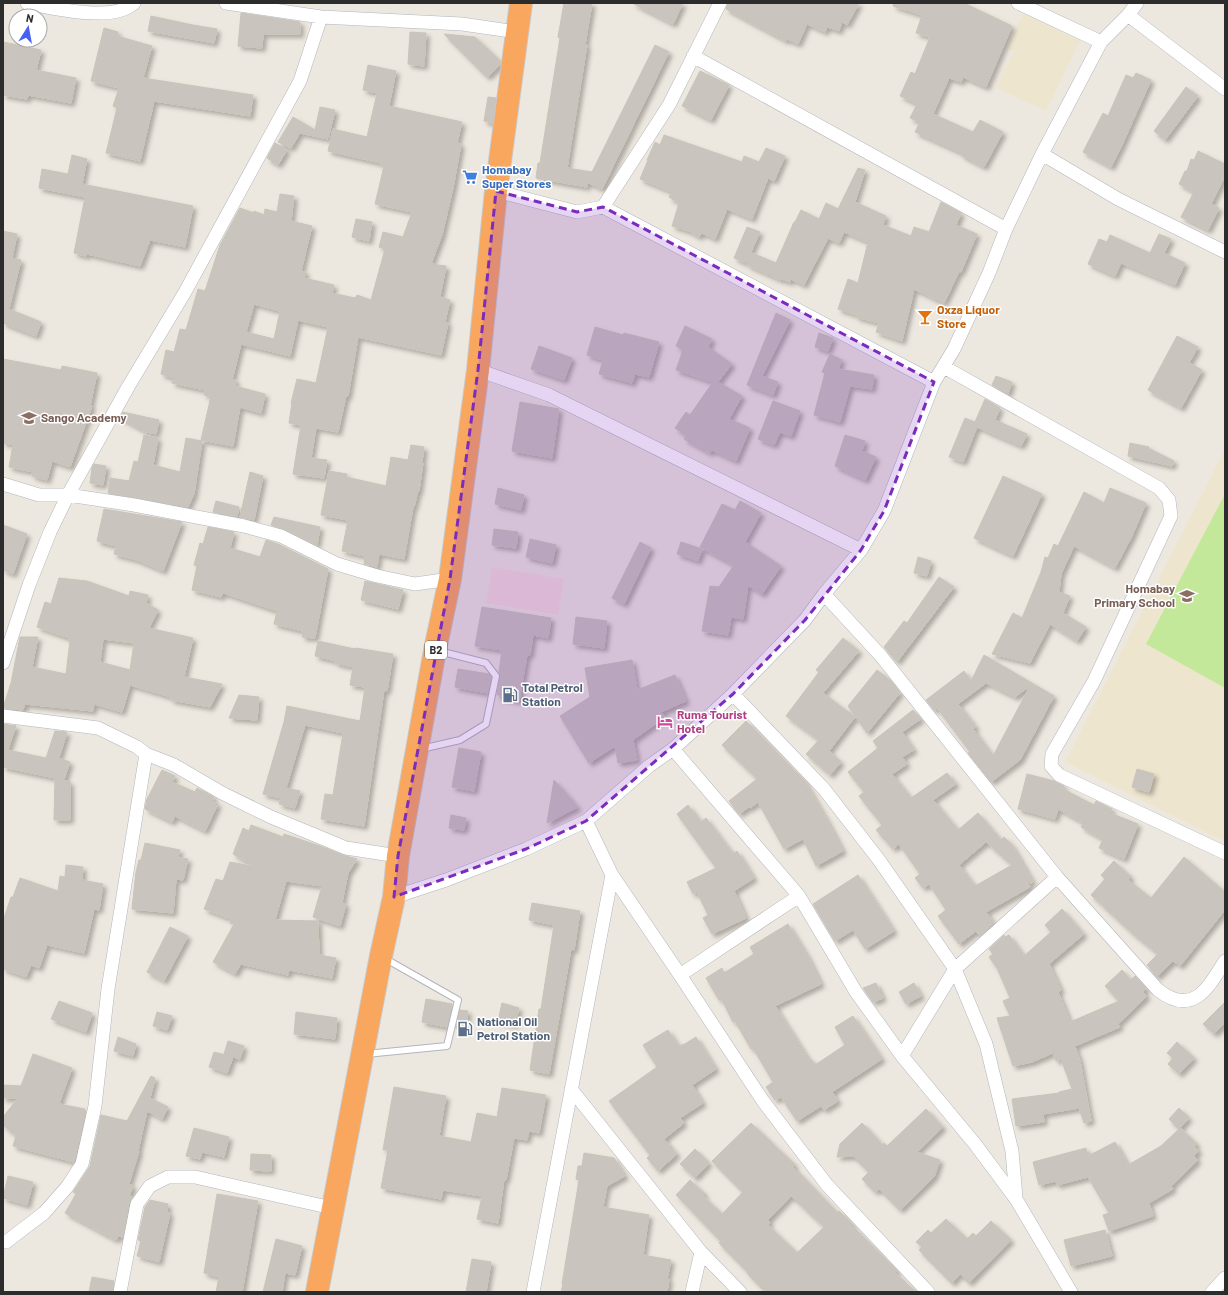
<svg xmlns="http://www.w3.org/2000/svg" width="1228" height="1295" viewBox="0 0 1228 1295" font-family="Barlow,sans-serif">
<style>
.education{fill:#eee5cf}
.medical{fill:#f3dddd}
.pitch{fill:#c4e89a}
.building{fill:#c9c4be;stroke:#c9c4b8;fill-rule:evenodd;filter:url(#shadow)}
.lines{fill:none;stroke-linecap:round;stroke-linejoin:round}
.lane-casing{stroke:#b2b5bf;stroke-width:8}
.street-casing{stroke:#b2b5bf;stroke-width:14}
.highway-casing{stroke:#c8c8c8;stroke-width:24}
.lane{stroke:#fff;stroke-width:6}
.street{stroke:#fff;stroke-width:13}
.highway{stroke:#f9a65e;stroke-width:22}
.marked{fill:#7b2cbf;fill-opacity:0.2;stroke:#7b2cbf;stroke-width:3;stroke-dasharray:8 5;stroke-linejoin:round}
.labels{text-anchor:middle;stroke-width:3;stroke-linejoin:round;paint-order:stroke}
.shield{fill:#fff;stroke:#6b6b6b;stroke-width:1}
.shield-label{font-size:11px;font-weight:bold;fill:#2c2c2c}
.shop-label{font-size:12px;font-weight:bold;fill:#366cbe;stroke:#fff;text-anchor:start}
.food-label{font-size:12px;font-weight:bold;fill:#c56008;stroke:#fff;text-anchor:start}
.education-label{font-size:12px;font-weight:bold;fill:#785e54;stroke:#fff;text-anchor:start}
.service-label{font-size:12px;font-weight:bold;fill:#4e5e75;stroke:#fff;text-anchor:start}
.hotel-label{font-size:12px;font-weight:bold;fill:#b23c85;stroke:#fff;text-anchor:start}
</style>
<defs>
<filter id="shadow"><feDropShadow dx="3.5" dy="3.5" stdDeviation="2" flood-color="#0004"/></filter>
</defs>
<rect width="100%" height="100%" fill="#ede8df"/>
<path class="education" d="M1024,12L1081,39L1046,111L996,88L1014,51L1007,48Z
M1225,449V842L1065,762Z"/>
<path class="medical" d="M492,567L564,579L558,615L486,603Z"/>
<path class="pitch" d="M1225,494V688L1146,644Z"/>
<path class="building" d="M564,3H592L585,45H587L567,168L592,172L655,45L669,52L602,189L587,182V187L536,178L538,163H540L560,38L558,37Z
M632,3H683L673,24Z
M728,3H859L847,25L842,22L839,31L827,27L825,32L807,24L798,44L787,39L786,41L726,9Z
M894,3H964L1012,26L986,87L963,77L961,82L949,78L933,114L973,132L980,120L1003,132L984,167L961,155L962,153L915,132L920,122L910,118L917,104L900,96L911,72L915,74L930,37L916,33L922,15L893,6Z
M241,13L300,22V34H263L262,48L238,46Z
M151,16L193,25L217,29L214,43L148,31Z
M104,28L118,32L117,36L152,46L143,78L253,95L250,116L154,101L140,161L106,153L117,108L113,106L119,88L91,81Z
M410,32L426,33L424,66L408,64Z
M444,34L475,37L501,62L500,65L487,77Z
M3,42L41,50L36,70L76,78L71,103L28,95L27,99L3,95Z
M368,65L396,71L389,106L462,122L457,143L461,144L453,188L442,235L431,264L446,266L440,297L450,300L445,322L448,323L441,355L358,337L348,396H346L338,432L316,428L311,458L327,460L324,478L293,474L301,425L289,423L292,403H291L297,379L316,383L328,327L298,320L290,356L241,344L232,380H236L235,386L265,394L261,413L240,407L233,446L201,440L211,396L204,395L205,390L172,383L173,378L161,374L166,350L174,352L180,329L186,330L198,289L205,291L220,245L240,208L254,213V211L264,215L265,209L277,212L280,194L294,196L291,221L312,226L301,271L306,272L304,278L334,285L332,293L355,298L357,295L371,300L385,249L379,247L383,232L403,237L412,212L375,204L384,166L381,165V163L328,151L333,129L367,137L377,93L363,90ZM254,304L280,311L274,339L246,332Z
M700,71L729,85L711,120L682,106Z
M1136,73L1151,80L1122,145L1111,167L1083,152L1103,113L1108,116L1126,75L1133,78Z
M1186,87L1198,96L1165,140L1154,131Z
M488,97L496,98L492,123L484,121Z
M320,107L335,110L328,139L300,133L291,148L278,142L293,117L315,130Z
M664,135L742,162L744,156L759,162L766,148L785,156L774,181L768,178L752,219L727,209L715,239L702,233L699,237L689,231L672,226L679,203L669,197L672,192L640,179L648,160H647L655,142L660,145Z
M275,143L287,150L278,165L267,158Z
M1198,151L1225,164V176L1211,204L1219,208L1208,230L1181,217L1194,192L1179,184L1185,171H1187L1191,159L1194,160Z
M72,155L87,159L82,184L193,206L185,247L150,240L140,266L87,254L86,256L74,253L85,197L39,188L42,169L68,174Z
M858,168L865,170L855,202L886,216L883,225L911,236L914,227L929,232L941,202L961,213L956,225L977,234L961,272H959L944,303L914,289L902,341L876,332L879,323L856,317L857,315L838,309L848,279L858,283L868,242L844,232L839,243L828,238L804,285L791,279L790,282L781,279V280L747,265L752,253L776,263L794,222H795L801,210L819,219L826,203L838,209Z
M356,219L372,222L369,241L352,237Z
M747,227L760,232L746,263L734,258Z
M3,231L17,234L12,258L21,260L9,309L41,322L36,336L3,323Z
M1159,234L1171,239L1164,253L1185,263L1175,285L1121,263L1115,276L1088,264L1099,239L1107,242L1110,235L1150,253Z
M776,313L790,320L762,376L778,382L773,395L747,385Z
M685,326L712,339L708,347L732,364L718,382L742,396L729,419L750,428L736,461L712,450L710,453L684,439L686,435L675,428L686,412L690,415L713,382L676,370L683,350L676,346Z
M595,327L623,335L624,333L659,342L649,377L635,374L632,383L599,374L603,360L587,355Z
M819,333L833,338L828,351L815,347Z
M1177,336L1198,347L1189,363L1202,370L1181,408L1148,390Z
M539,346L572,358L564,380L531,369Z
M830,354L842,360L838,369L874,375L872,389L850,386L840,422L814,415L825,373L822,372Z
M3,359L61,370L62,366L97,373L90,406H92L70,467L52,461L47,480L32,476L33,472L9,467L13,444L3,443Z
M996,376L1012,382L1008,394L992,385Z
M985,399L1000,408L995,420L1027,434L1021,446L977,427L963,462L949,457L965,418L975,422Z
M773,401L800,411L791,436L780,432L774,445L758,439Z
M520,402L559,409L552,458L512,451Z
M123,412L159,420L156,434L146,432L120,418Z
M144,435L158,438L153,465L180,472L186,438L202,441L194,494L188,507L108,493L110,478L129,481L134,461L138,462Z
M845,435L865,441L862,451L876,457L865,480L835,466Z
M1130,443L1149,447L1148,448L1174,461L1172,466L1128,456Z
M411,445L424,447L422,462L423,463L419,491H418L414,507H413L404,559L379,554L377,567L364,564L365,556L342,551L348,520L321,515L329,471L347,474L346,477L386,486L391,457L408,460Z
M94,464L106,466L103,485L90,483L92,468Z
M250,472L263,476L254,520L240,517Z
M1003,476L1042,494L1013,556L974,538Z
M498,488L524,495L521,510L495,504Z
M1110,488L1146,503L1132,536L1115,568L1074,546L1061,574L1059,592L1070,596L1063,613L1086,627L1077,641L1050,624L1030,663L992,654L1013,613L1022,618L1041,572L1045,557L1048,558L1054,544L1058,546L1084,492L1104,503Z
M216,501L239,507L237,517L213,512Z
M740,501L761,513L745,542L781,566L762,594L748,585L743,619L731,617L728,635L702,631L710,586L719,587L734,565L700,547L722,504L735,510Z
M104,509L182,522L163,571L137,560L114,554L116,546L97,541Z
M274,517L320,527L317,545L285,529L271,525Z
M3,525L27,534L13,574L3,570Z
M208,527L234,532L230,548L260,557L266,540L278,544L328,569L315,638L302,637L303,631L274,624L277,611L223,593L221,597L192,590L197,566L194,565L200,543L203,544Z
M494,529L518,532L516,548L492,545Z
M530,539L556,545L552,563L526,557Z
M640,542L651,548L624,604L612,598Z
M681,542L702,549L698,561L677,554Z
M918,557L931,561L927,576L914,573Z
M939,577L954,587L897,662L884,647L904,621L907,623Z
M59,578L87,581L129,596L130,591L148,595L146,603L158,610L149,628L193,638L184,677L222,684L210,707L171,700V697L130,685L122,712L94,704L93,711L25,704L23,710L3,708L11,683L20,637H38L32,667L66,674L70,641L69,640V638L37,627L45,602L51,604ZM103,639L134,643L130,670L100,662Z
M365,581L403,590L398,609L361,600Z
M482,607L551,618L548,638L533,635L530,655H527L519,701L500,698V695H497L500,677L499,672L502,650L475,646Z
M576,617L607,621L604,648L573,644Z
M843,638L859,651L823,693L855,717L829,751L841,762L830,775L806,754L819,740L786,716L819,672L816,670Z
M318,641L355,649L356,648L393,654L387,691L384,690L364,826L321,819L325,794L333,795L343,733L305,725L286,788L300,791L295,808L279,804L281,798L263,794L284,722L287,706L360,721L365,687L350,685L353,667L335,663L336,661L315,656Z
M984,655L1054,696L1020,760L991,782L968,753L970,752L937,708L934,710L926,700L964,671L971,681ZM986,683L1015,697L1030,686L993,756L973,729L976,727L958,704Z
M632,660L637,690L675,675L686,701L661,712L665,717L633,740L637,760L618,763L615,746L589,763L560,716L590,697L585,668Z
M458,669L489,674L491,677L488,693L455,687Z
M877,670L890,680L900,693L867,733L848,706Z
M239,695L259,697L257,720L229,718Z
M913,710L921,719L902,732L914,750L902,757L907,764L892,774L911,798L947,773L956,784L933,800L958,830L978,813L1001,840L1004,837L1012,845L1033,882L1031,883L1027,880L1030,887L986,912L994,923L980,936L976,931L959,944L938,916L946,910L929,884L923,888L915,878L920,874L899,844L893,849L876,830L882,825L859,796L864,792L848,772L878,748L873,741ZM986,842L1012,865L975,886L959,865Z
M746,721L804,780L829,824L843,851L816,866L803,839L784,849L758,802L750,808L749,807L739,814L729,801L757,779L722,745Z
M3,724L16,726L8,750L46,758L55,731L67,732L59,758L70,762L64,780L70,782V820H54L55,778L3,767Z
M459,748L481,752L474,791L452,787Z
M1137,769L1154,774L1149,792L1132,787Z
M162,770L175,776L172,782L195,792L197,788L214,797L212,801L218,804L205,831L175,816L172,822L145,809L147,799Z
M1027,774L1054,781L1064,786L1063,789L1094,805L1096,801L1112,809L1110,813L1138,824L1124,859L1099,848L1103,839L1081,827L1084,823L1058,809L1055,819L1018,809Z
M554,780L578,807L547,823Z
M688,805L701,822L706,818L733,854L737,851L754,878L734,891L746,918L712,934L703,918L708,915L697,892L693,894L687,882L716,868L677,814Z
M451,815L466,818L464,830L449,828Z
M251,825L283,837L284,834L320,846L343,855L357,859L348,873L342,903L346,904L340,926L313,917L322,886L286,881L275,920L318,921L319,955L336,958L332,978L289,970L288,975L241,964L235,974L213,962L234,924L230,923L231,919L204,909L216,879L223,881L230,862L252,866L253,865L233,854L243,828L249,831Z
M145,843L180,850L178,857L188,859L183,880L176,879L173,913L132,909L136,872L139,860H141Z
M1184,857L1225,892V910L1180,966L1173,961L1157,977L1147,965L1158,954L1132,933L1091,895L1105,879L1101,875L1114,861L1131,877L1128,880L1151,898Z
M66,865L83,867L82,880L103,884L99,910L94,909L84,953L47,945L39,968L31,965L26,977L3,969V921L11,897H13L20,878L58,891L60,876L65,877Z
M858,875L894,931L865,949L853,930L835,941L813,904Z
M532,903L580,911L574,950L571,949L549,1074L530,1070L539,1009H541L554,925L529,920Z
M1062,909L1084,934L1049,964L1061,990L1058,992L1070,1022L1119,1001L1105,986L1122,970L1131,980L1135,976L1146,988L1143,992L1147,996L1118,1024L1120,1027L1075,1046L1080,1061L1091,1121L1084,1123L1079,1108L1043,1114L1044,1122L1016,1126L1012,1099L1059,1093V1092L1072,1089L1061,1059L1056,1061L1053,1053L1032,1062L1013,1066L997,1018L1010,1016L1003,1001L1010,998L997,968L989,957L993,954L989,949L1004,935L1005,937L1009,935L1024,956L1051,932L1045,925Z
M788,924L808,957L821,984L775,1006L809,1060L811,1059L815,1065L845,1045L835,1027L853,1016L882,1059L832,1092L838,1101L824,1110L821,1106L797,1121L781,1097L775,1100L766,1087L773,1082L753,1048L751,1049L735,1021L733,1022L721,998L719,1000L706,978L722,968L724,973L754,954L750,947Z
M170,927L188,936L164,981L147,972Z
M876,983L883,998L873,1002L863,988Z
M914,983L921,996L906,1004L899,992Z
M426,999L452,1004L447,1027L422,1022Z
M59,1001L92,1013L86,1032L51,1019Z
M1225,1002V1023L1214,1034L1203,1024Z
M502,1003L519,1008L515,1025L498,1021Z
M460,1010L468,1011L465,1030L456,1028Z
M157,1012L172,1016L167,1030L153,1026Z
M296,1012L337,1018L335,1039L294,1034Z
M668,1030L679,1047L683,1044V1045L696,1037L716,1069L692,1085L703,1103L680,1118L684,1123L664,1139L677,1154L658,1171L647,1158L650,1155L609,1101L657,1067L643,1045Z
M118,1037L136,1044L133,1056L114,1051Z
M228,1041L244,1046L240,1059L224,1054Z
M1177,1042L1194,1058L1179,1074L1168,1064L1173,1058L1167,1053Z
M214,1052L233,1057L227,1073L209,1067Z
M33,1054L72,1068L59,1104L85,1109L84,1111H86L74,1162L13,1146L16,1136L3,1125V1117L18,1098H3V1085L21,1086Z
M151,1076L155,1078L150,1098L168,1107L162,1119L147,1111L138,1151H139L129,1184L133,1186L129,1196L133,1197L129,1202L123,1237L118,1236L116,1240L65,1213L76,1194L73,1192L90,1166L101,1115L127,1121Z
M394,1087L446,1096L439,1136L471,1142L477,1113L497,1117L502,1088L546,1095L539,1133L529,1131L527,1140L514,1138L506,1180L504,1179L498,1223L477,1219L482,1196L443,1190L441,1199L381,1188L388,1150H383Z
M1179,1108L1189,1118L1180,1128L1197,1144L1194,1146L1199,1151L1194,1156L1198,1160L1171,1186L1173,1189L1149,1203L1153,1216L1109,1231L1103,1215L1109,1213L1088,1177L1057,1185L1056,1181L1039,1185L1033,1162L1086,1148L1088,1156L1115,1142L1128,1165L1161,1146L1179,1129L1169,1119Z
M926,1109L943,1127L917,1152L940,1160L934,1177L900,1210L879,1189L875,1192L862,1179L869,1172L853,1156L837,1157L840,1144L862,1123L883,1145L884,1143L887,1146Z
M751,1123L795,1165L793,1167L838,1213L839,1211L852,1224L851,1225L897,1271L895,1273L916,1292H766L747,1273L748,1272L719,1243L721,1241L676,1195L690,1180L705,1194L703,1196L722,1214L743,1192L712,1161ZM791,1196L824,1227L797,1253L768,1225L770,1222L768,1220Z
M194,1128L229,1137L224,1157L202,1152L200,1159L186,1156Z
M695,1149L709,1163L695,1178L680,1164Z
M584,1153L614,1158L625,1176L607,1186L603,1207L649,1215L643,1255L671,1260L667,1279H669L667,1292H561L563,1284H562L579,1180L576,1179L578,1166H582Z
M251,1154L271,1155V1171L250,1170Z
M8,1176L33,1182L27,1205L3,1198Z
M217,1194L258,1201L242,1292H216L219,1277L204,1273Z
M150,1200L168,1204L167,1213H170L159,1262L137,1256L141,1241L138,1240L145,1207Z
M946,1219L967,1239L973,1233L976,1236L991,1221L1011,1240L969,1283L960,1274L952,1283L919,1250L922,1247L916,1242L928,1230L931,1233Z
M1105,1230L1112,1256L1071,1266L1064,1240Z
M276,1239L302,1246L295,1275L285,1273L282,1292H263Z
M472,1259L491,1262L486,1292H466Z
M92,1277L114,1281L112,1292H89Z"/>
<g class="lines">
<g class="lane-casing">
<path id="lane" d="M421,749L460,740L486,724L496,676L486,663L439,651
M366,1054L447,1046L458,1000L384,958"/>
</g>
<g class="street-casing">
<path id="street" d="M27,3C53,8 113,23 134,3
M226,3L321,17L462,24L517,32
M1018,3L1101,42
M1128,15L1225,89
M693,56L1006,229
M1042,154L1118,199L1225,252
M496,191L577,212L603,207L669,105L720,3
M603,207L934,382
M944,367L1159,488L1169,500L1171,516L1094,681L1052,754L1051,766L1059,775L1225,853
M478,370L549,395L861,550
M3,484L39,495H68L134,505L244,526L281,536L337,564L377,576L415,584L450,579
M824,594L881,656L1057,877L1158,990C1193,1017 1208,988 1225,961
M3,663L29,585L50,532L68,495L128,387L185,292L300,81L321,17
M733,694L824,789L879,860L955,969L986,1044L1012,1151L1016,1198
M3,716L98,728L137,747L146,754L174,765L222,793L271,817L346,848L398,856
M673,749L799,896L856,992L902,1056L975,1144L1016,1199L1071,1292
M586,821L612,875L680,975L763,1101L827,1185L928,1292
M394,897L446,880L526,849L586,821L649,766L673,749L733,694L805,620L824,594L861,550L884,511L934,382L954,349L989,273L1006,229L1042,154L1101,42L1128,15L1137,3
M680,975L799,896
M902,1056L955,969L1057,877
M571,1089L701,1252L740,1292
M3,1241L6,1242L44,1213L67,1187L82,1164L95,1106L108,989L146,754
M120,1292L137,1204L150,1186L168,1177H195L332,1208
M533,1292L612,875
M692,1292L701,1252
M1212,1292L1225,1278"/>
</g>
<g class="highway-casing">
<path id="highway" d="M317,1292L381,956L394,897L398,856L435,650L450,579L478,370L496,191L521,3"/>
</g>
<use href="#lane" class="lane"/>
<use href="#street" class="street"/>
<use href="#highway" class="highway"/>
</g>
<path class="marked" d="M496,191L577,212L603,207L934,382L884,511L861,550L805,620L733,694L586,821L526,849L394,897L398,856L450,579L478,370Z"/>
<defs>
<g id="supermarket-bare" transform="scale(1.2)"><path d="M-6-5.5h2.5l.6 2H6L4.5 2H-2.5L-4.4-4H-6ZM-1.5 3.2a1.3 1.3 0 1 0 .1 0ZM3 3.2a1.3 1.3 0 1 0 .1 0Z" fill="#3f7fe0" stroke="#fff" stroke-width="2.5" paint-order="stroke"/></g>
<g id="bar-bare" transform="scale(1.2)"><path d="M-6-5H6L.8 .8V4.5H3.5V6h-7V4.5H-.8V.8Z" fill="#e8710a" stroke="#fff" stroke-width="2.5" paint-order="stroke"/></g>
<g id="school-bare" transform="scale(1.2)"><path d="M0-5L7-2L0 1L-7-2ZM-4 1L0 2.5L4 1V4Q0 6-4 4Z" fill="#8d6e63" stroke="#fff" stroke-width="2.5" paint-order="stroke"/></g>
<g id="fuel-bare" transform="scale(1.2)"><path d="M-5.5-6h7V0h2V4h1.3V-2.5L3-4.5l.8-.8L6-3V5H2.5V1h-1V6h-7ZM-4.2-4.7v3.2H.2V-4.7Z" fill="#5c6f8a" stroke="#fff" stroke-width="2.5" paint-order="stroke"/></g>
<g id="hotel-bare" transform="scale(1.2)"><path d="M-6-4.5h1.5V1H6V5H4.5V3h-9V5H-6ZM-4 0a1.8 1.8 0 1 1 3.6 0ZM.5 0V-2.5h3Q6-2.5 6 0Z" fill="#d1479c" stroke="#fff" stroke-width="2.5" paint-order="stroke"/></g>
</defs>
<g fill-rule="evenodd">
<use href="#supermarket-bare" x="470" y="177"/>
<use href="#bar-bare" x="925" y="317"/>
<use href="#school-bare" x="29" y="418"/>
<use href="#school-bare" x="1187" y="596"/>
<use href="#fuel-bare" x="510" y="695"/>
<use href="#hotel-bare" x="665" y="722"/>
<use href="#fuel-bare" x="465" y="1029"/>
</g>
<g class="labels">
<rect class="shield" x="425" y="641" width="22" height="18" rx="3"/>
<g class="shield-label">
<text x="436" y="654">B2</text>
</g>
<g class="shop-label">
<text x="482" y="174">Homabay<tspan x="482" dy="14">Super Stores</tspan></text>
</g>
<g class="food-label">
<text x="937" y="314">Oxza Liquor<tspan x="937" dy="14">Store</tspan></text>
</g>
<g class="education-label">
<text x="41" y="422">Sango Academy</text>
<text x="1175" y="593" text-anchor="end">Homabay<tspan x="1175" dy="14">Primary School</tspan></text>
</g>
<g class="service-label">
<text x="522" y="692">Total Petrol<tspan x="522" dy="14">Station</tspan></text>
<text x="477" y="1026">National Oil<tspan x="477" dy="14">Petrol Station</tspan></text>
</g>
<g class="hotel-label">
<text x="677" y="719">Ruma Tourist<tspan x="677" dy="14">Hotel</tspan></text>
</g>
</g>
<rect width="1228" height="1295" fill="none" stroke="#2c2c2c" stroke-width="8"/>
<g transform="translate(28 28) rotate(11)"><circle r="19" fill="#ffffff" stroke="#ababab"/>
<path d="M0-3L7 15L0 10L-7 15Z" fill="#4560f4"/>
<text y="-6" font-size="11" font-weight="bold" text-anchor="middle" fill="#2c2c2c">N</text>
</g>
</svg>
